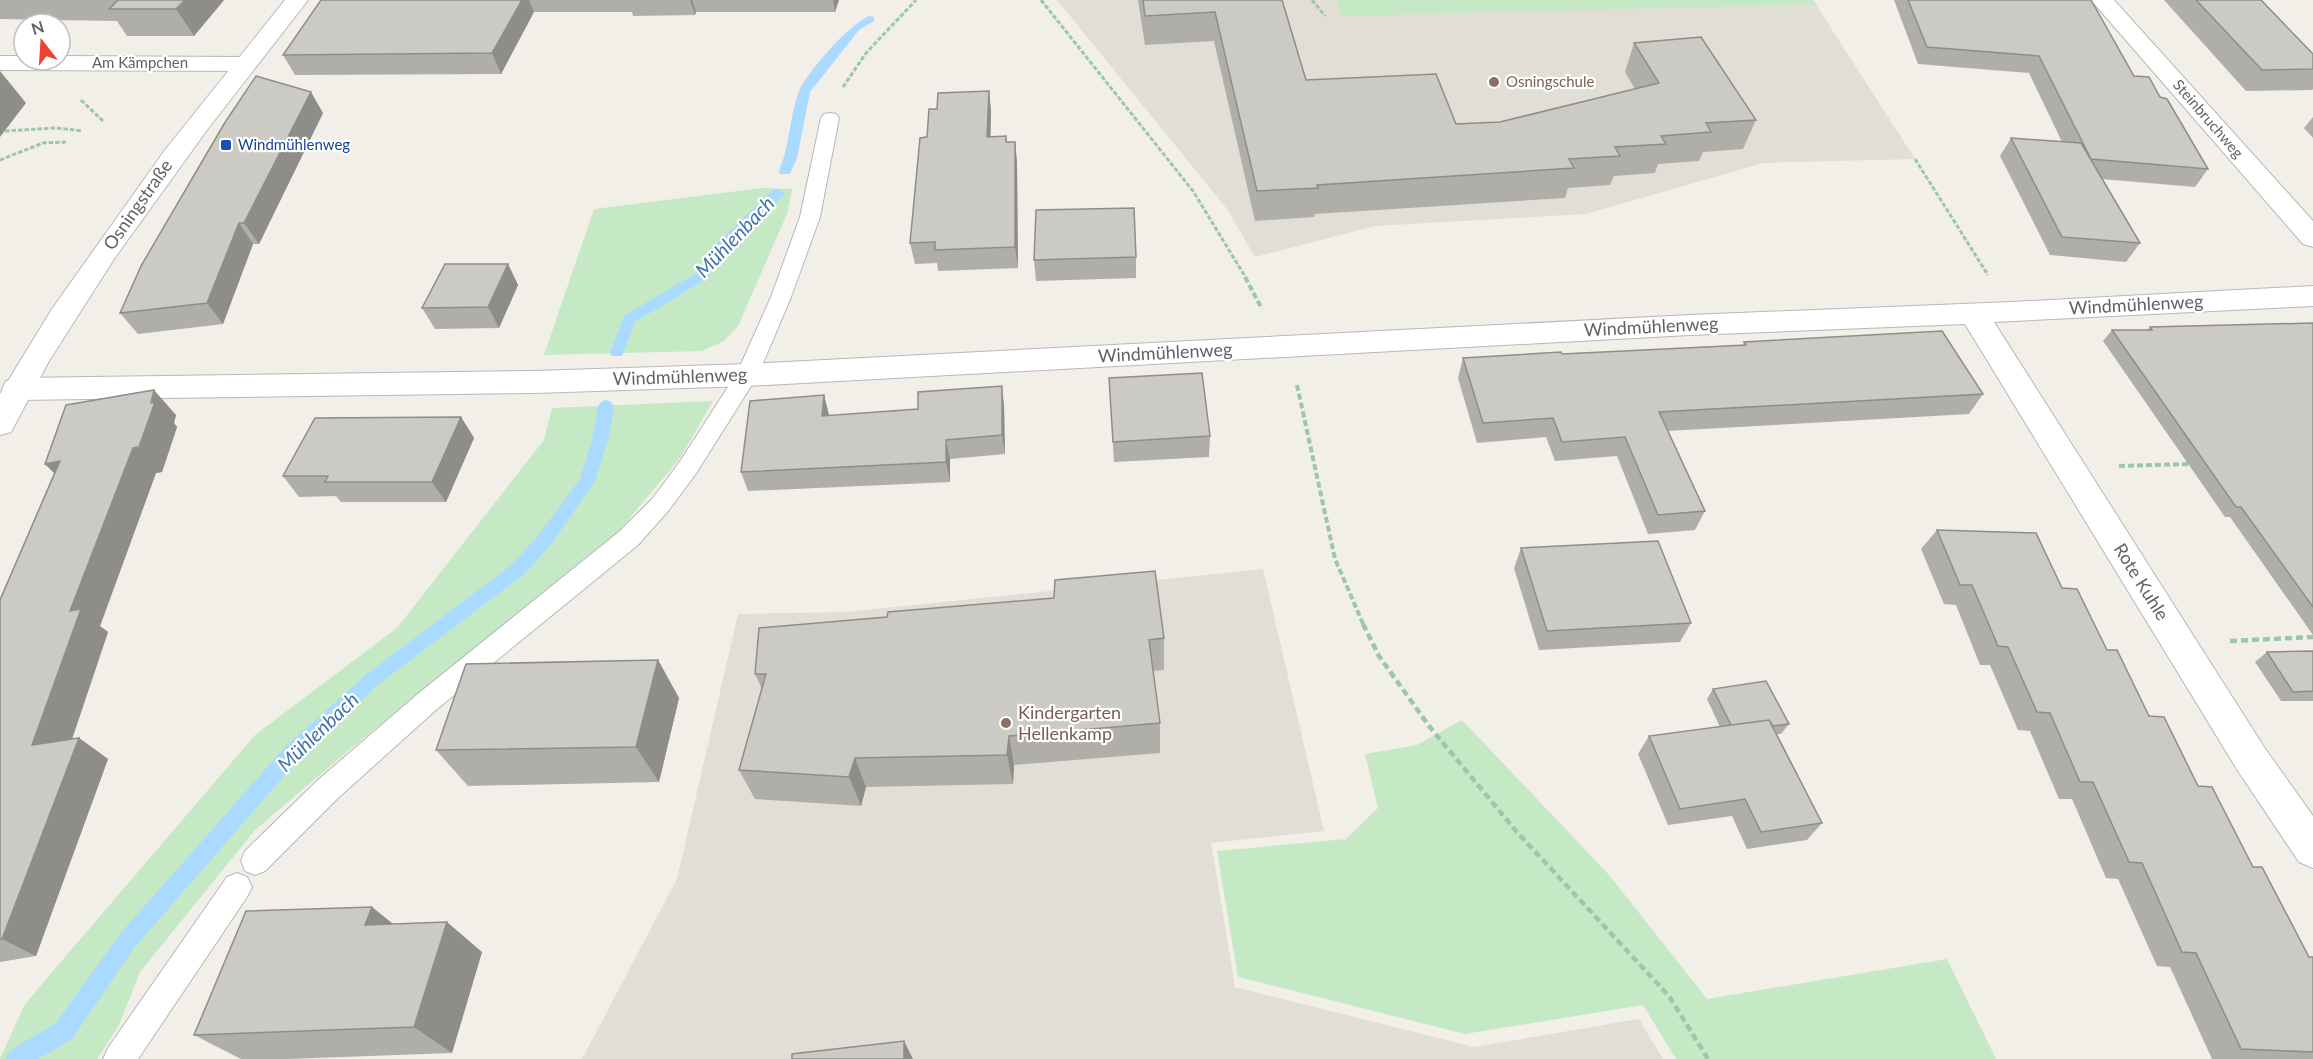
<svg xmlns="http://www.w3.org/2000/svg" width="2313" height="1059" viewBox="0 0 2313 1059" font-family="Lato,sans-serif">
<style>
.education{fill:#e1ded6}
.green{fill:#c5e8c5}
.lines{fill:none;stroke-linecap:round;stroke-linejoin:round}
.stream{fill:#aadaff;fill-rule:evenodd}
.lane-casing{stroke:#b5b8bc;stroke-width:2}
.street-casing{stroke:#b5b8bc;stroke-width:2}
.secondary-casing{stroke:#b6babf;stroke-width:2}
.path-far2{stroke:#9cc7a9;stroke-width:3;stroke-dasharray:4.5 2;stroke-linecap:butt}
.path-far1{stroke:#9cc7a9;stroke-width:4;stroke-dasharray:6 3;stroke-linecap:butt}
.path{stroke:#9cc7a9;stroke-width:4.5;stroke-dasharray:7 4;stroke-linecap:butt}
.lane{fill:#fff;fill-rule:evenodd}
.street{fill:#fff;fill-rule:evenodd}
.secondary{fill:#fff;fill-rule:evenodd}
.wall{fill:#afaea9}
.shaded-wall{fill:#8f8d8a}
.building{fill:#cccac5;stroke:#8f8d8a;stroke-width:1.5}
.education-dot{fill:#8d6e63;stroke:#fff;stroke-width:2}
.transit-dot{fill:#1a4fb4;stroke:#fff;stroke-width:2}
.labels{text-anchor:middle;stroke-width:4.5;stroke-linejoin:round;paint-order:stroke}
.far-street-label{font-size:15px;fill:#5f6368;stroke:#fff}
.far-education-label{font-size:15px;fill:#785e54;stroke:#fff;text-anchor:start}
.far-transit-label{font-size:15px;fill:#164399;stroke:#fff;text-anchor:start}
.street-label{font-size:18px;fill:#5f6368;stroke:#fff}
.education-label{font-size:18px;fill:#785e54;stroke:#fff;text-anchor:start}
.water-label{font-size:20px;font-style:italic;fill:#4174aa;stroke:#fff}
</style>
<rect width="100%" height="100%" fill="#f1efe8"/>
<path class="education" d="M1057,0H1813L1915,159L1763,163L1586,214L1375,226L1255,257L1227,209Z
M1263,569L1324,831L1211,843L1235,987L1474,1047L1639,1019L1663,1059H582L677,879L738,614L846,612Z"/>
<path class="green" d="M1337,0H1813L1816,4L1342,16Z
M762,188L792,189L787,214L738,326L724,341L702,351L544,355L594,209Z
M713,401L680,458L612,539L355,745L255,830L140,972L119,1025L97,1059H0L25,1004L255,735L397,628L544,440L552,408Z
M1462,720L1610,876L1707,999L1947,959L1996,1059H1676L1643,1005L1465,1034L1238,977L1217,851L1346,839L1378,808L1365,754L1417,745Z"/>
<g class="lines">
<path class="stream" d="M870,16L874,17V21L859,30L810,92L797,158L790,174H780L779,171C790,146 789,119 798,94C804,75 852,21 870,16Z
M778,189L785,193L783,196L720,256L714,271L703,281L635,322L622,356H612L610,352L624,316L693,275L703,266L709,251L773,190Z
M606,400L611,402L614,406L609,436L595,481L550,546L522,576L380,683L299,759L134,948L72,1039L38,1059H6L9,1051L56,1023L120,934L285,747L368,673L510,566L538,536L580,479L593,436L598,406L601,402Z"/>
<g class="lane-casing">
<path id="lane" d="M830,113L836,114L839,118L820,217L791,297L758,375L697,472L669,510L638,545L437,709L338,798L265,871L255,875L245,871L241,861L245,851L318,780L419,693L620,531L653,498L681,460L737,373L771,297L800,217L821,118L824,114Z
M237,873L247,877L252,887L247,897L138,1059H103L108,1048L227,877Z"/>
</g>
<g class="street-casing">
<path id="street" d="M2091,0H2114L2313,221V247L2303,244Z
M0,56H24V60H60V56L244,57L252,59L256,64L252,69L244,71L0,70Z
M2313,286V306L1994,322L2264,747L2313,816V868L2299,862L2238,771L1965,324L1690,335L747,386L535,393L17,400L6,397L2,389L6,381L17,378L535,371L747,364L1690,315L2011,302Z"/>
</g>
<g class="secondary-casing">
<path id="secondary" d="M285,0H308L207,130L114,259L49,361L11,432L0,435V394L52,309L165,150Z"/>
</g>
<path class="path-far2" d="M1041,0L1193,191L1246,278
M1312,0L1325,16
M843,87L866,53L916,0
M81,100L103,121
M5,131L56,128L82,131
M1915,159L1988,275
M0,160L43,143L66,142"/>
<path class="path-far1" d="M1245,277L1262,309
M1297,385L1335,559L1364,626
M2119,466L2192,464"/>
<path class="path" d="M1363,624L1379,656L1429,726L1516,831L1669,996L1708,1059
M2230,641L2313,637"/>
<use href="#lane" class="lane"/>
<use href="#street" class="street"/>
<use href="#secondary" class="secondary"/>
</g>
<path class="wall" d="M0,0H224L194,36H127L117,21L0,19Z
M321,0H839L835,12H696L695,15L633,16L632,12H534L501,74L295,75L283,55Z
M1138,0H1282L1306,80L1456,124L1500,122L1635,89L1625,72L1634,43L1756,120L1743,149L1703,152L1699,161L1658,164L1655,173L1614,176L1610,185L1568,188L1565,198L1315,214L1314,217L1255,221L1214,41L1145,45Z
M1894,0H2091L2134,76L2160,97L2208,169L2195,187L2102,179L2140,243L2126,262L2050,255L2000,156L2011,138L2062,142L2029,73L1918,64Z
M2164,0H2261L2313,54V89L2312,90L2246,91Z
M989,91L991,112L990,137L1006,136L1007,142H1015L1017,163L1018,268L938,271L937,263L915,264L910,243L927,137L937,109Z
M323,113L259,244H253L223,324L138,334L120,313Z
M2313,117V138L2304,128Z
M1136,257V278L1036,281L1034,260Z
M508,264L518,285L499,328L435,329L422,308Z
M2313,323V635L2230,517H2225L2103,341L2112,330H2147L2150,327Z
M1744,342L1983,394L1969,414L1667,431L1705,511L1695,530L1648,534L1617,456L1555,461L1546,437L1477,443L1458,378L1463,358L1742,346Z
M1109,378L1210,436L1209,457L1114,462Z
M824,395L829,416L1004,405L1005,454L950,459V482L748,491L741,472Z
M176,415L174,423L177,427L162,472L156,473L100,626L108,632L72,739L79,738L108,759L36,956L0,962V600L54,473L45,464Z
M461,417L474,438L446,502H341L336,496L299,497L283,476Z
M1937,530L2062,588L2107,650L2149,716L2253,867L2309,957H2313V1059H2212L2170,967L2157,966L2118,879L2106,878L2072,799H2059L2030,731L2018,730L1990,665H1980L1956,605L1944,604L1921,549Z
M1521,548L1691,623L1680,642L1539,650L1514,568Z
M1054,598L1164,638V670L1153,671L1160,723V753L1014,765L1013,784L866,787L861,806L755,799L739,770L762,689L755,674L887,617Z
M2313,651V701H2281L2255,662L2267,652Z
M658,660L679,698L659,782L468,786L436,750Z
M1713,689L1789,724L1781,734H1777L1822,823L1807,840L1747,849L1732,816L1668,825L1638,754L1649,736L1720,727L1707,699Z
M372,907L393,924L482,952L452,1053L288,1059H241L194,1035Z"/>
<path class="shaded-wall" d="M185,0H224L194,36L176,9Z
M522,0H529L534,12L501,74L492,53Z
M690,0H692L696,12L695,15Z
M833,0H839L835,12Z
M0,71L26,103L0,137Z
M989,91L991,112L990,158L987,137Z
M311,92L323,113L259,244L244,223Z
M1015,142L1017,163L1018,268L1015,247Z
M239,223L253,244L223,324L207,303Z
M508,264L518,285L499,328L488,307Z
M1002,386L1004,405L1005,454L1002,435Z
M154,390L176,415L174,423L177,427L162,472L156,473L100,626L108,632L63,766L32,745L70,611L151,403Z
M824,395L829,415L828,436L822,416Z
M461,417L474,438L446,502L432,482Z
M946,440L950,459V482L946,462Z
M60,461L70,488L45,464Z
M658,660L679,698L659,782L636,747Z
M1009,736L1014,765L1013,784L1007,755Z
M79,738L108,759L36,956L2,939Z
M855,758L866,787L861,806L849,777Z
M372,907L410,938L365,925Z
M447,922L482,952L452,1053L414,1027Z
M904,1041L913,1059H904Z"/>
<path class="building" d="M118,0H185L176,9H109Z
M321,0H522L492,53L283,55Z
M1143,0H1282L1306,80L1436,74L1456,124L1500,122L1659,83L1634,43L1701,37L1756,120L1706,123L1711,132L1661,136L1666,144L1615,147L1620,156L1569,159L1574,168L1317,185L1318,188L1257,191L1215,12L1145,16Z
M1908,0H2091L2134,76L2149,77L2160,97L2167,99L2208,169L2091,159L2039,56L1927,47Z
M2196,0H2261L2313,54V69L2262,70Z
M256,76L311,92L244,223H239L207,303L120,313L141,266L224,124Z
M989,91L987,137L1006,136V142H1015V247L935,250V242L910,243L920,138L927,137L929,109H937L938,93Z
M2011,138L2081,143L2140,243L2062,237Z
M1134,208L1136,257L1034,260L1036,210Z
M445,264H508L488,307L422,308Z
M2313,323V607L2241,507H2236L2112,330H2152L2150,327Z
M1942,331L1983,394L1659,412L1705,511L1658,515L1625,437L1562,442L1553,418L1483,423L1463,358L1561,352L1562,354L1746,345L1744,342Z
M1202,373L1210,436L1113,442L1109,378Z
M1002,386V435L946,440V462L741,472L750,401L824,395L822,416L918,409V392Z
M154,390L151,403L155,402L139,447L133,448L70,611L81,609L32,745L79,738L2,939H0V600L60,461L45,464L66,405Z
M461,417L432,482H325L328,476H283L315,418Z
M1937,530L2036,533L2062,588L2077,589L2107,650H2117L2149,716L2164,717L2198,786L2212,787L2253,867H2262L2309,957H2313V1052L2241,1049L2196,953L2182,952L2142,863L2129,862L2093,782H2080L2050,713L2037,712L2008,647L1998,646L1972,585H1960Z
M1658,541L1691,623L1547,631L1521,548Z
M1155,571L1164,638L1149,640L1160,723L1009,736L1007,755L855,758L849,777L739,770L766,674H755L759,628L887,617L888,612L1054,598L1055,580Z
M2313,651V691L2293,692L2267,652Z
M658,660L636,747L436,750L466,664Z
M1766,681L1789,724L1773,726L1769,720L1731,725L1713,689Z
M1769,720L1822,823L1761,832L1745,799L1680,809L1649,736Z
M372,907L365,925L447,922L414,1027L194,1035L246,911Z
M904,1041V1059H792V1054Z"/>
<g class="education-dot">
<circle cx="1494" cy="82" r="6"/>
<circle cx="1006" cy="723" r="6"/>
</g>
<rect class="transit-dot" x="220" y="139" width="12" height="12" rx="3"/>
<g class="labels">
<g class="far-street-label">
<text x="140" y="68">Am Kämpchen</text>
<text transform="translate(2208 119) rotate(49)" y="5">Steinbruchweg</text>
</g>
<g class="far-education-label">
<text x="1506" y="87">Osningschule</text>
</g>
<g class="far-transit-label">
<text x="238" y="150">Windmühlenweg</text>
</g>
<g class="street-label">
<text transform="translate(138 205) rotate(-55)" y="6">Osningstraße</text>
<text transform="translate(2136 305) rotate(-3)" y="6">Windmühlenweg</text>
<text transform="translate(1651 327) rotate(-3)" y="6">Windmühlenweg</text>
<text transform="translate(1165 353) rotate(-3)" y="6">Windmühlenweg</text>
<text transform="translate(680 377) rotate(-2)" y="6">Windmühlenweg</text>
<text transform="translate(2141 582) rotate(58)" y="6">Rote Kuhle</text>
</g>
<g class="education-label">
<text x="1018" y="719">Kindergarten<tspan x="1018" dy="21">Hellenkamp</tspan></text>
</g>
<g class="water-label">
<text transform="translate(735 237) rotate(-46)" y="7">Mühlenbach</text>
<text transform="translate(318 732) rotate(-44)" y="7">Mühlenbach</text>
</g>
</g>
<g transform="translate(42 42) rotate(343)"><circle r="28" fill="#ffffff" stroke="#bfc1c3" stroke-width="1.5"/>
<path d="M0-4.5L10 22L0 15L-10 22Z" fill="#ea4335"/>
<text y="-9" font-size="16" font-weight="bold" text-anchor="middle" fill="#5f6368">N</text>
</g>
</svg>
